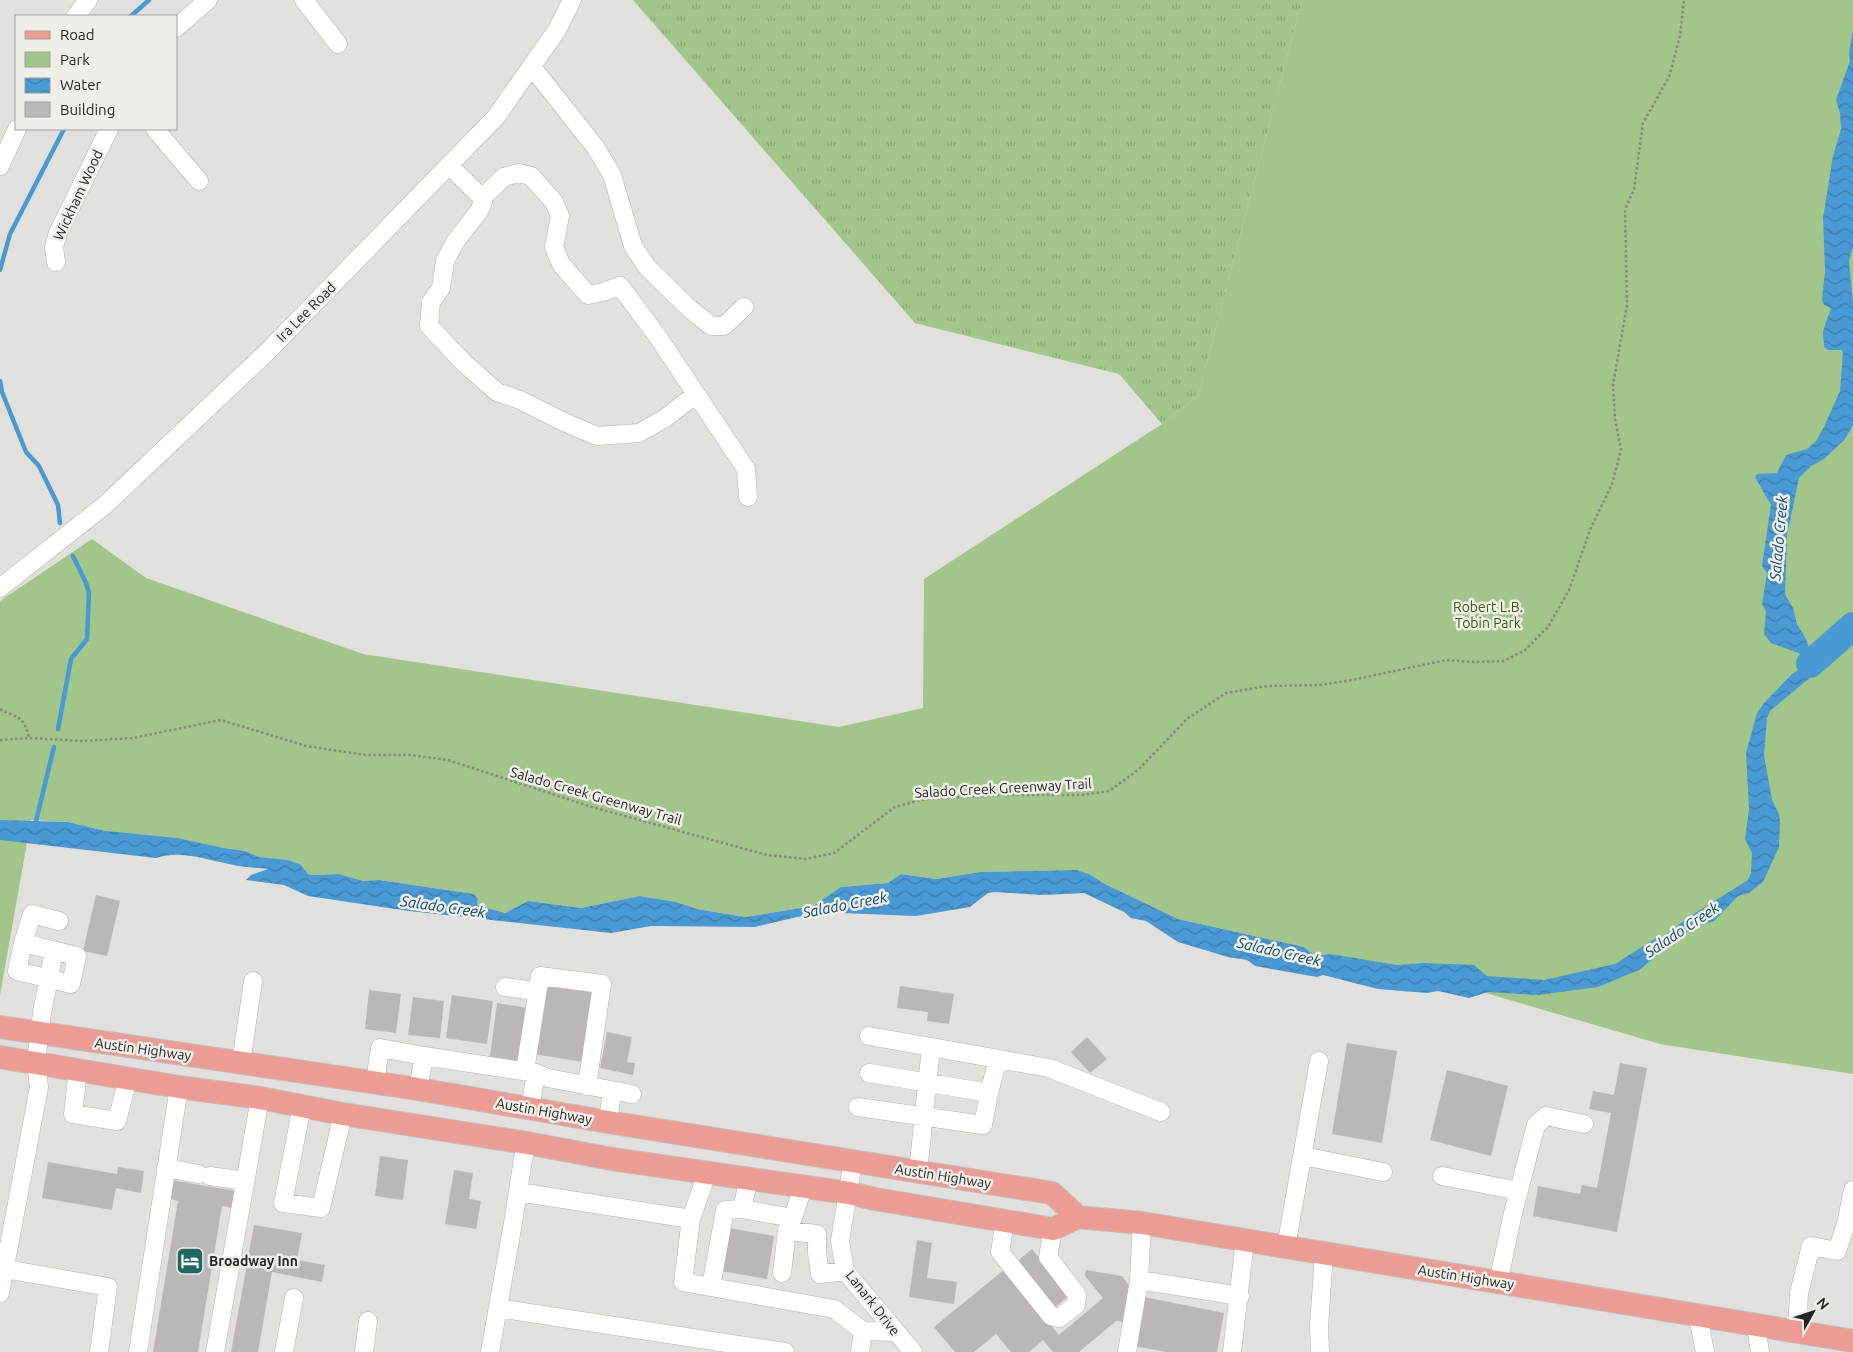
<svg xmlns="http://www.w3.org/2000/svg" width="1853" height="1352" viewBox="0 0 1853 1352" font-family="Ubuntu,sans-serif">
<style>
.grass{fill:url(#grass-tufts)}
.park{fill:#a2c58a}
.water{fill:url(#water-waves)}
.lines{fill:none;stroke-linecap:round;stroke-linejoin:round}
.stream{stroke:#4999d4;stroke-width:4.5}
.river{stroke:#4999d4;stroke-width:28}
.building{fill:#bcb7b7}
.minor-casing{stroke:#b3b3ae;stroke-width:19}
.major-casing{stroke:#bebebe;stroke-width:24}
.path{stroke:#898886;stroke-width:2.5;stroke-dasharray:2.5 2.5;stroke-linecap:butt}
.minor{stroke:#fff;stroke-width:18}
.major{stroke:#ec9c93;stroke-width:22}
.labels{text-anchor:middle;stroke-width:5;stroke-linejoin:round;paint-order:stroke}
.street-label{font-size:14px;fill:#262625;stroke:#efeee9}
.park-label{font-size:14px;fill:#38600a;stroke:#efeee9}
.poi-label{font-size:14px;font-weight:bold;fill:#262625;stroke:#efeee9;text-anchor:start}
.water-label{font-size:15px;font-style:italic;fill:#0b4970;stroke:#efeee9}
</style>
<defs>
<pattern id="grass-tufts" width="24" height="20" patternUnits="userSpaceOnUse" patternTransform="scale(1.25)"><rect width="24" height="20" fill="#a2c58a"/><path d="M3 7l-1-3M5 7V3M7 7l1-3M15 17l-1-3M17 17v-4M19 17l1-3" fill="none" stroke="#8ba977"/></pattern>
<pattern id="water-waves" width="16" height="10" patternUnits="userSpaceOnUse" patternTransform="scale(1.25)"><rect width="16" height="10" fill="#4999d4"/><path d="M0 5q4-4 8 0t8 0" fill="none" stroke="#3d7dac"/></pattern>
</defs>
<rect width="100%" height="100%" fill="#e1e0dc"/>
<path class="grass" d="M633,0H1302L1198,396L1162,424L1119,374L915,323Z"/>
<path class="park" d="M1302,0H1853V1074L1660,1044L1438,979L1330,954L1315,956L1304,947L1178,919L1105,884L1089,874L1077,870L980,872L936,879L901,874L889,883L841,887L813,906L745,917L697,909L676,902L640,896L581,908L528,901L505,913L477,905L478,899L474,894L379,880L363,881L339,874L314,875L308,874L300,864L288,860L259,857L245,851L106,831L68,822L31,820L0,995V601L92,539L146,578L363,654L839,727L923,708L924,579L1162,424L1198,396Z"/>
<path class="water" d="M1853,30V247L1849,261L1853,303V425L1845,439L1824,459L1811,466L1799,478L1787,535L1785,594L1793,608L1797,624L1806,639L1816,669L1812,676L1770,711L1767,718L1764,755L1772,800L1779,814L1780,822L1779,847L1763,882L1749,893L1738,896L1714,921L1691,929L1639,970L1598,987L1538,995L1488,992L1469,998L1438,991L1427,993L1378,989L1323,975L1317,977L1255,966L1247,960L1228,957L1178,942L1146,921L1131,918L1124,912L1084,893L1042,895L995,892L988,893L970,907L916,916L842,913L797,917L755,927L651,926L611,933L409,911L308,896L284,885L246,880L251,875L268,869C255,868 242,867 229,864C203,859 181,850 156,858L0,840V820L68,822L106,831L177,838L218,847L245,851L259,857L288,860L300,864L308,874L314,875L339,874L363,881L379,880L474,894L478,899L477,905L505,913L528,901L581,908L640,896L676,902L697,909L745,917L813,906L841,887L888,883L901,874L936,879L980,872L1077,870L1089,874L1105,884L1178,919L1304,947L1315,956L1330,954L1397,965L1424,963L1474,965L1487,976L1544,980L1615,964L1656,938L1662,937L1692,915L1748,880L1751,873L1752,853L1745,839L1749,809L1746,753L1757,713L1764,703L1792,674L1804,667L1805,661L1801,654L1771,643L1764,634L1766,611L1762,604L1767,573L1762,566L1771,505L1755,477L1757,474L1777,473L1786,455L1807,449L1816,441L1824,427L1840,391L1843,352L1841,350H1828L1824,347L1823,331L1831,308L1824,305L1822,300L1825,271L1823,218L1833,156L1841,129L1840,113L1836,100L1850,61L1849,52Z"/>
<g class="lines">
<path class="stream" d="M131,16L149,0
M0,270L10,234L64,129
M0,381L2,392L26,452L39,466L58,505L60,523
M58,729L71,659L87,639L89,593L86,583L73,556
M35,825L54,747"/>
<path class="river" d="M1810,664L1853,626"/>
</g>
<path class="building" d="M96,895L120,901L107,956L83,951Z
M546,980L596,988L583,1062L534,1054Z
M900,986L954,994L949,1024L927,1021L928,1012L897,1008Z
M369,990L401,994L396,1033L365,1029Z
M452,995L493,1001L487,1044L446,1038Z
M413,997L444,1001L440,1038L408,1035Z
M497,1003L527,1008L519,1069L489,1064Z
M607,1032L632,1037L627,1062L635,1063L633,1075L600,1068Z
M1087,1037L1107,1059L1090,1073L1071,1052Z
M1347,1043L1397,1051L1382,1143L1332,1134Z
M1620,1063L1647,1068L1617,1232L1533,1216L1538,1186L1580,1194L1582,1185L1597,1188L1611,1113L1589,1109L1593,1091L1614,1095Z
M1447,1070L1508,1086L1491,1156L1430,1140Z
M380,1156L408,1160L403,1200L375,1196Z
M48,1162L117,1174L118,1167L144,1171L141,1193L116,1188L112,1210L42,1198Z
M454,1170L473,1173L469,1199L481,1201L476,1229L445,1224Z
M171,1180L236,1191L233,1208L222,1206L198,1352H153L178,1201L167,1198Z
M254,1225L302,1233L297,1260L325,1265L322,1282L272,1272L258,1352H231Z
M729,1228L774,1236L767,1279L721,1271Z
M917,1240L932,1243L927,1278L957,1282L954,1304L909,1297Z
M1032,1249L1069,1296L1054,1308L1015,1263Z
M1005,1269L1059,1335L1103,1298L1085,1276L1086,1270L1122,1276L1131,1288L1125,1322L1116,1321L1079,1352H1053L1043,1340L1029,1352H1011L996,1334L974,1352H955L934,1327Z
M1139,1296L1224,1313L1217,1352H1166L1129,1345Z"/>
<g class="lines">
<g class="minor-casing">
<path id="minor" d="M304,0L338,44
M76,16L88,0
M176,28L208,0
M532,67L596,148L612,175L633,246L647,267L690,309L711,326H724L744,307
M155,129L199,181
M449,165L482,198L483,202L479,211L455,242L445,261L441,288L431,302L429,326L464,363L497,392L520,400L564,422L597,436L639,433L664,419L696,394
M0,166L17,129
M482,198L504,177L519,173L531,176L554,202L560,216L554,247L561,264L588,295L603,292L620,286L658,337L746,469L748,497
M56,262L54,247L58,233L109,129
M0,588L105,505L267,352L416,199L496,117L557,30L572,0
M23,943L77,956L71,984L17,971Z
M23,943L32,914L59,921
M505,987L537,991
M869,1036L1049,1068L1161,1112
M241,1063L253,981
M78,1071L73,1114L117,1121L128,1078
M525,1071L540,976L602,984L587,1086
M869,1073L989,1093
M375,1082L380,1048L424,1056
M418,1089L424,1056L536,1073L548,1078L632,1094
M302,1106L283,1203L321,1208L343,1114
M858,1107L983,1125L989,1093L998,1059
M530,1109L536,1073
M608,1122L612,1091
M1303,1156L1383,1172
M853,1161L840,1241L845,1271L913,1352
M166,1168L198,1174
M918,1172L931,1047
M707,1173L691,1219L683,1282L834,1309L863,1331L896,1332
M210,1176L245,1181
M1442,1176L1519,1191
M518,1192L691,1219
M742,1209L749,1178
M1005,1221L1000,1252L1051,1316L1059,1318L1076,1305L1077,1295L1048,1257L1053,1229
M1286,1247L1319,1061
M0,1268L108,1287L99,1352
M782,1273L787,1231L817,1234V1253L820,1274L845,1271
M1139,1280L1240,1296
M1498,1283L1513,1213L1536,1125L1546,1116L1584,1124
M711,1287L725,1210L742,1209L793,1218L803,1187
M0,1293L39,1087L36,1062L42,1013L54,951
M498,1308L785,1352
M1698,1316L1705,1352
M1756,1325L1760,1352
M1797,1331L1799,1293L1811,1246L1837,1251L1846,1224L1853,1190
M138,1352L179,1087
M215,1352L260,1098
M284,1352L294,1298
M364,1352L368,1321
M490,1352L513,1223L523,1159L527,1143
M860,1352L863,1331
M1127,1352L1139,1280L1142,1223
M1232,1352L1245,1240
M1320,1352L1319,1326L1324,1254"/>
</g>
<g class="major-casing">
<path id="major" d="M0,1027L418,1089L608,1122L1052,1193L1078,1217
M0,1057L179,1087L260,1098L343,1114L527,1143L612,1159L849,1193L875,1199L1053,1229L1078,1217L1142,1223L1853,1341"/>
</g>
<path class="path" d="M0,709C17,718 24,715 29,738
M0,740L29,738L82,741L133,738L221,720L306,746L366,755H411L448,760L592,807L767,855L806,859L834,853L895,807L925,799L1001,795H1082L1109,791L1138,770L1187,719L1226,693L1267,686L1319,685L1352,680L1446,660L1474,662L1504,661L1525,650L1548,627L1569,590L1590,530L1612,484L1621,450L1615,419L1613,385L1627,305L1625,210L1634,189L1643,123L1669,77L1680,36L1684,0"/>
<use href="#minor" class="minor"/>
<use href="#major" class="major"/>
</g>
<defs>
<g id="hotel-square" transform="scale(1.4375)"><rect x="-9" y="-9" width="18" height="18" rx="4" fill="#1f6962" stroke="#efeee9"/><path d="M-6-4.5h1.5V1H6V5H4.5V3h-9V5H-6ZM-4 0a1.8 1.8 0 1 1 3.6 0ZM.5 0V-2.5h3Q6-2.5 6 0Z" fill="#fff"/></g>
</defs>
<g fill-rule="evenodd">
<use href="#hotel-square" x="190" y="1261"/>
</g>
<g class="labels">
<g class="street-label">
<text transform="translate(78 195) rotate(-65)" y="5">Wickham Wood</text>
<text transform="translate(306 312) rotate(-45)" y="5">Ira Lee Road</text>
<text transform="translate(1003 788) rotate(-3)" y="5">Salado Creek Greenway Trail</text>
<text transform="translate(596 796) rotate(16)" y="5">Salado Creek Greenway Trail</text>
<text transform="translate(143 1049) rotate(8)" y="5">Austin Highway</text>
<text transform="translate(544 1111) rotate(10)" y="5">Austin Highway</text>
<text transform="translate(943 1176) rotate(9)" y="5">Austin Highway</text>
<text transform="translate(1466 1277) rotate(9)" y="5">Austin Highway</text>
<text transform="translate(873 1303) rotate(52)" y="5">Lanark Drive</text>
</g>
<g class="park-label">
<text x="1488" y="612">Robert L.B.<tspan x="1488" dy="16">Tobin Park</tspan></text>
</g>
<g class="poi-label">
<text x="209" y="1266">Broadway Inn</text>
</g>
<g class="water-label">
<text transform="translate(1779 538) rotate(-85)" y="5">Salado Creek</text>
<text transform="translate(845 905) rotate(-11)" y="5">Salado Creek</text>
<text transform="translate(443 907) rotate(8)" y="5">Salado Creek</text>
<text transform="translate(1682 930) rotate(-34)" y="5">Salado Creek</text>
<text transform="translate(1279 952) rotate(13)" y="5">Salado Creek</text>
</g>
</g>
<rect x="15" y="15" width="162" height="115" fill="#efeee9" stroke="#9f9e9b"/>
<rect x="25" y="31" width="25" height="8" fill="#ec9c93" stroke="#9f9e9b"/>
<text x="60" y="40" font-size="15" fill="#262625">Road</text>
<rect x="25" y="52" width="25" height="15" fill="#a2c58a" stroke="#9f9e9b"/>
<text x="60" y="65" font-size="15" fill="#262625">Park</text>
<rect x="25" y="78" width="25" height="15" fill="url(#water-waves)" stroke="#9f9e9b"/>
<text x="60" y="90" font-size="15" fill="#262625">Water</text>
<rect x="25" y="102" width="25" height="15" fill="#bcb7b7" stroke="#9f9e9b"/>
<text x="60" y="115" font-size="15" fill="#262625">Building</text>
<g transform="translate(1813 1312) rotate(50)" stroke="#efeee9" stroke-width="4" paint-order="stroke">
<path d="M0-4L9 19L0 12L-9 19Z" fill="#262625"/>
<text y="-8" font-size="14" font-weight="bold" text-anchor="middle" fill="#262625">N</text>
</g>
</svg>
